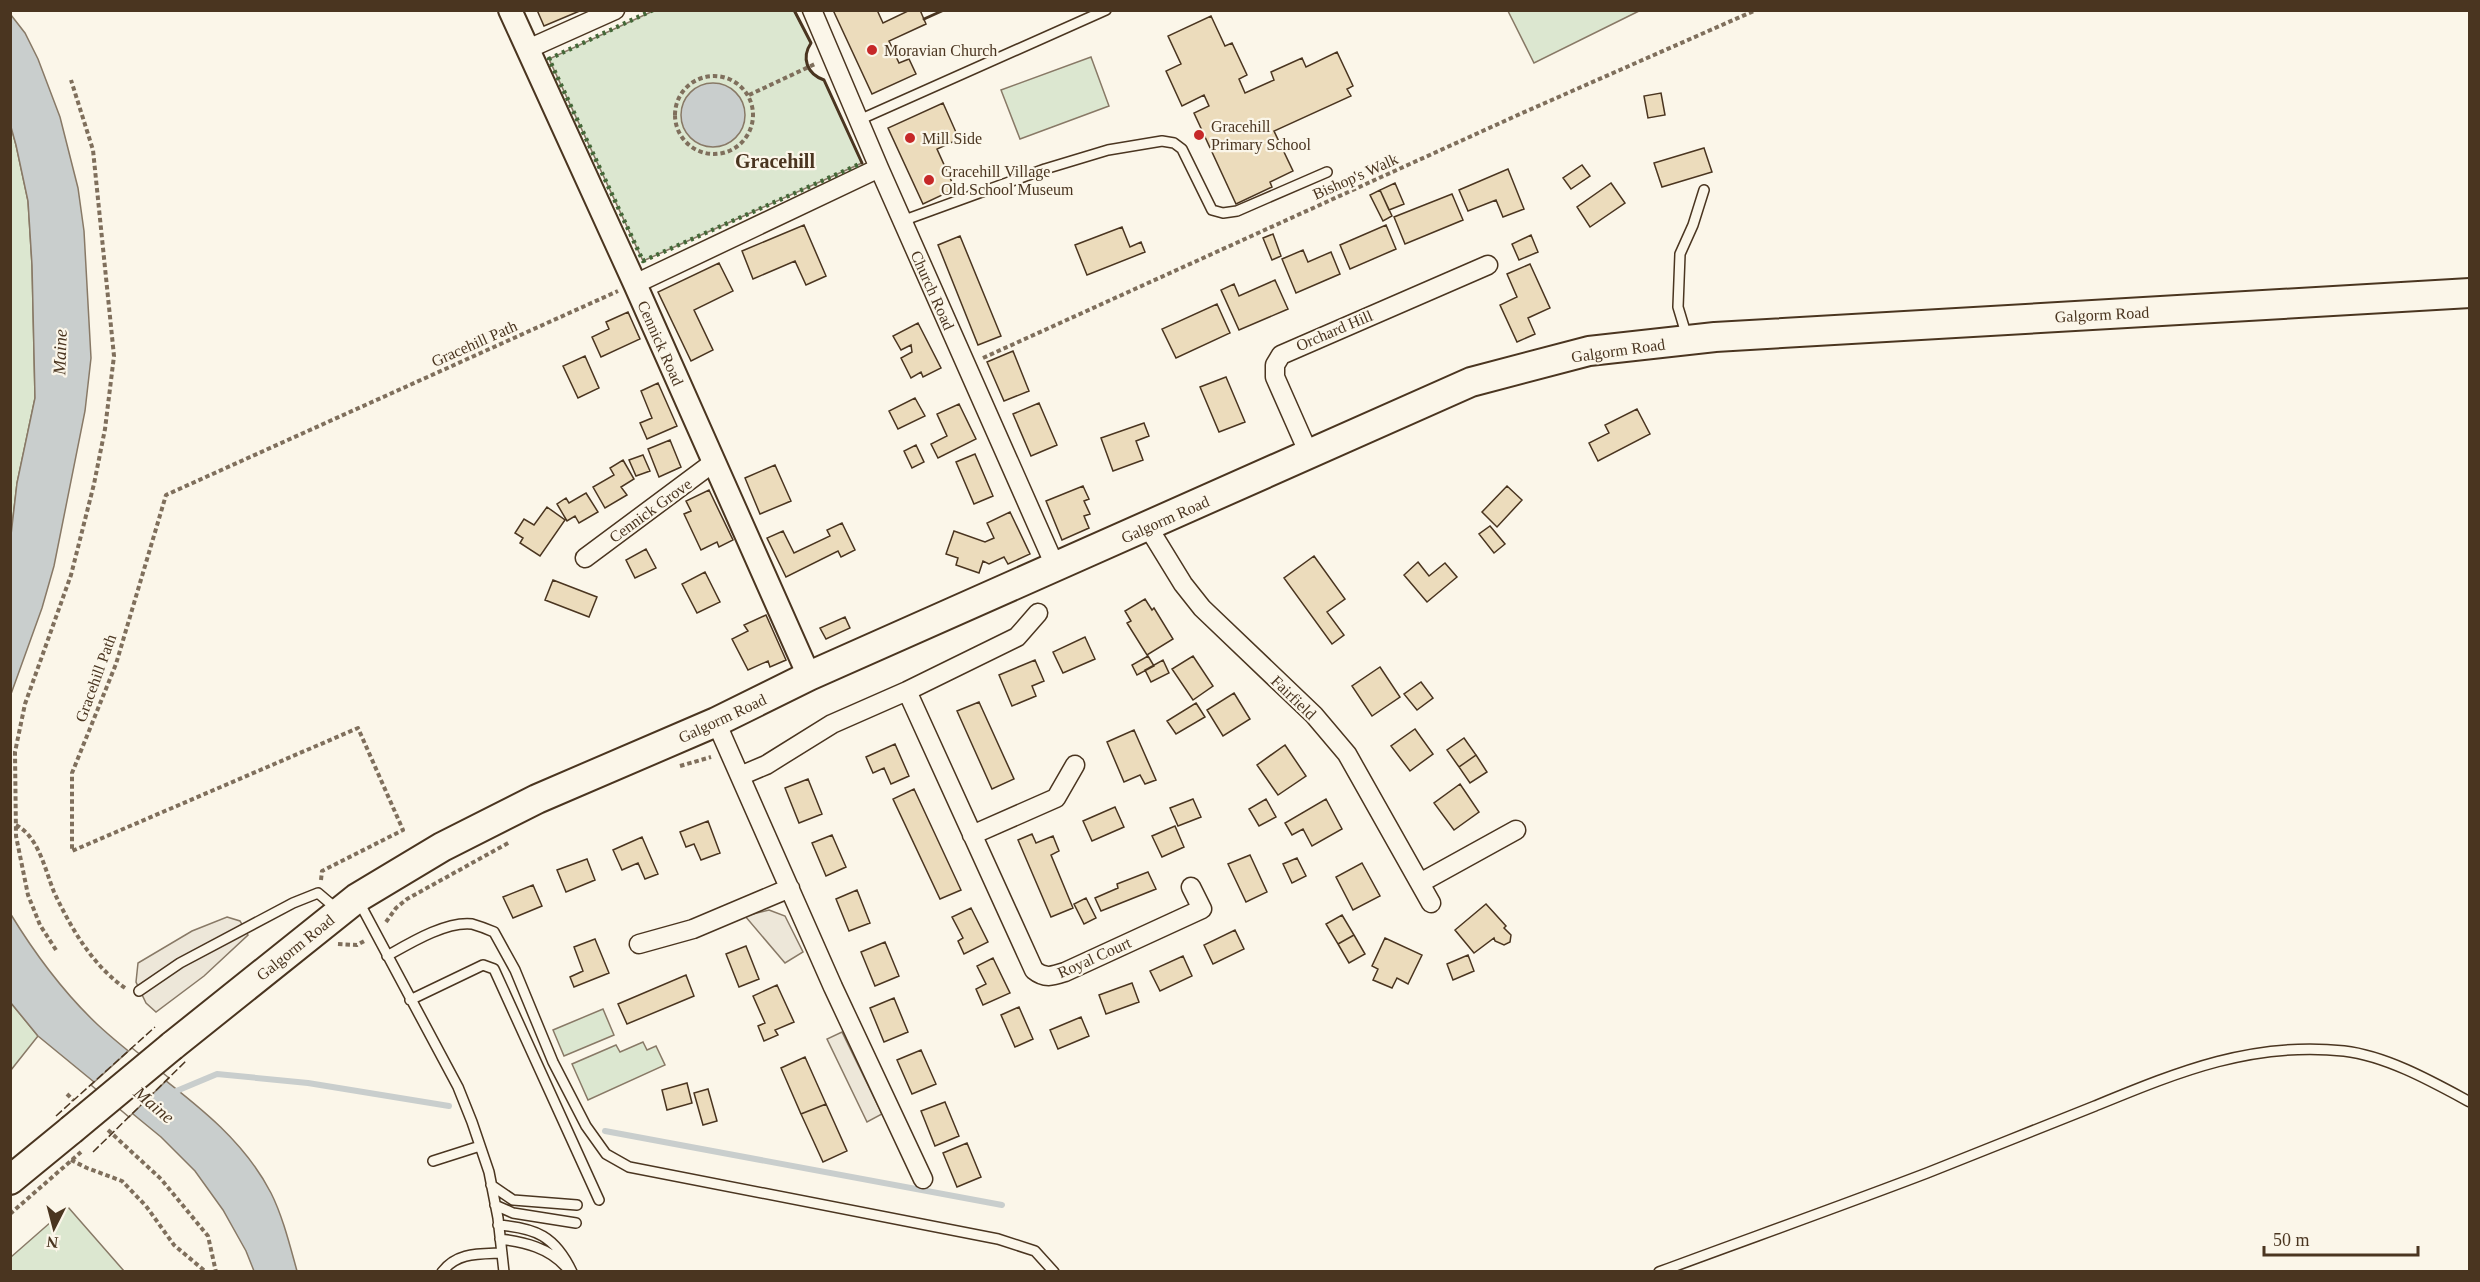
<svg xmlns="http://www.w3.org/2000/svg" width="2480" height="1282" viewBox="0 0 2480 1282" font-family="'Times New Roman',serif">
<style>
.green{fill:#dce7d0;stroke:#887966;stroke-width:1.5}
.parking{fill:#ede7d9;stroke:#887966;stroke-width:1.5}
.water{fill:#c9cecd;stroke:#887966;stroke-width:1.5}
.pier{fill:#fbf6e9;stroke:#887966;stroke-width:1.5}
.lines{fill:none;stroke-linecap:round;stroke-linejoin:round}
.stream{stroke:#c9cecd;stroke-width:6}
.building{fill:#ecdcbc;stroke:#4a3520;stroke-width:1.5}
.service-casing{stroke:#4a3520;stroke-width:12}
.minor-casing{stroke:#4a3520;stroke-width:21}
.tertiary-casing{stroke:#4a3520;stroke-width:26}
.primary-casing{stroke:#4a3520;stroke-width:32}
.path{stroke:#7f6f5c;stroke-width:4;stroke-dasharray:4.5 3;stroke-linecap:butt}
.service{stroke:#fbf6e9;stroke-width:9}
.minor{stroke:#fbf6e9;stroke-width:18}
.tertiary{stroke:#fbf6e9;stroke-width:22}
.primary{stroke:#fbf6e9;stroke-width:28}
.primary-bridge-casing{stroke:#4a3520;stroke-width:32;stroke-linecap:butt}
.path-bridge{stroke:#7f6f5c;stroke-width:4;stroke-dasharray:4.5 3;stroke-linecap:butt}
.primary-bridge{stroke:#fbf6e9;stroke-width:28}
.hedge{stroke:#436837;stroke-width:4.5;stroke-dasharray:3 4.5;stroke-linecap:butt}
.fence{stroke:#4a3520;stroke-width:1.5;stroke-dasharray:8 3;stroke-linecap:butt}
.wall{stroke:#4a3520;stroke-width:3}
.poi-dot{fill:#c62828;stroke:#fbf6e9;stroke-width:2}
.labels{text-anchor:middle;stroke-width:4.5;stroke-linejoin:round;paint-order:stroke}
.poi-label{font-size:16px;fill:#4a3520;stroke:#fbf6e9;text-anchor:start}
.street-label{font-size:16px;fill:#4a3520;stroke:#fbf6e9}
.water-label{font-size:18px;font-style:italic;fill:#4a3520;stroke:#fbf6e9}
.quarter-label{font-size:20px;font-weight:bold;fill:#4a3520;stroke:#fbf6e9}
</style>
<rect width="100%" height="100%" fill="#fbf6e9"/>
<path class="green" d="M653,11H794L811,43C801,58 807,74 824,80L862,163L643,261L549,59Z
M1508,11H1639L1534,63Z
M1091,57L1109,106L1020,139L1001,90Z
M11,127L16,145L28,201L32,265L35,398L17,483L11,535Z
M11,1003L38,1036L11,1070Z
M603,1009L614,1035L564,1056L553,1030Z
M643,1042L647,1050L656,1046L665,1065L588,1100L572,1064L616,1045L620,1052Z
M68,1207L124,1271H11V1257Z"/>
<path class="parking" d="M769,910L785,916L803,952L785,963L745,916Z
M227,917L240,921L248,935L204,976L156,1012L146,1003L136,982L138,963L192,931Z
M842,1032L882,1114L867,1122L827,1039Z"/>
<path class="water" d="M11,15L25,33L38,59L60,117L78,188L84,231L91,358L85,411L54,566L42,608L11,694V535L17,483L35,398L32,265L28,201L16,145L11,127Z
M681 115a32 32 0 1 1 64 0a32 32 0 1 1-64 0Z
M10,913C35,954 63,992 98,1025C157,1080 233,1119 271,1193C283,1217 290,1246 297,1271H254L246,1251L223,1210L195,1171L161,1137L38,1036L11,1003Z"/>
<path class="pier" d="M132,1048L169,1078L129,1117L91,1085Z"/>
<g class="lines">
<path class="stream" d="M174,1092L217,1074L308,1083L449,1106
M605,1131L1002,1205"/>
</g>
<path class="building" d="M537,10H582L544,26Z
M833,10H877L883,23L910,10H920L926,24L889,41L899,63L909,59L916,74L872,94Z
M1211,16L1225,46L1232,43L1247,75L1239,79L1245,93L1274,80L1271,72L1302,58L1306,67L1337,52L1353,86L1347,89L1351,96L1274,131L1293,171L1270,182L1272,187L1236,204L1194,113L1209,106L1204,95L1182,106L1166,71L1181,64L1168,36Z
M1661,93L1665,115L1648,118L1644,96Z
M943,103L959,139L937,149L955,189L923,204L888,128Z
M1704,148L1712,172L1662,187L1654,163Z
M1582,165L1590,176L1571,189L1563,178Z
M1508,169L1524,209L1503,217L1496,200L1468,211L1459,190Z
M1395,183L1404,204L1389,210L1380,190Z
M1611,183L1625,203L1590,227L1577,207Z
M1380,190L1392,216L1383,221L1370,195Z
M1452,194L1463,220L1405,244L1394,217Z
M804,225L826,276L806,285L795,261L753,279L742,251Z
M1386,225L1396,249L1350,269L1340,245Z
M1122,227L1130,247L1141,242L1145,252L1087,275L1075,245Z
M1273,234L1281,256L1272,260L1263,238Z
M1531,235L1538,252L1519,260L1512,244Z
M960,236L1001,336L978,345L938,245Z
M1303,250L1308,262L1331,252L1340,274L1296,293L1282,259Z
M719,263L733,291L694,310L713,350L691,361L658,292Z
M1530,264L1550,308L1528,318L1535,334L1517,342L1500,305L1517,297L1507,274Z
M1275,280L1288,309L1239,330L1221,290L1234,284L1239,296Z
M1217,304L1230,333L1176,358L1162,329Z
M628,312L640,339L601,357L592,337L609,329L606,322Z
M918,323L941,368L923,377L921,372L911,378L901,358L912,352L911,345L901,350L893,336Z
M1013,351L1029,391L1004,401L987,362Z
M585,356L599,388L578,398L563,366Z
M1226,377L1245,422L1219,432L1200,387Z
M658,383L677,426L647,439L640,423L652,418L641,391Z
M915,398L925,416L898,429L889,411Z
M1039,403L1057,445L1031,456L1013,414Z
M959,404L976,439L938,458L931,444L947,436L937,414Z
M1637,409L1650,434L1598,461L1589,443L1609,433L1605,425Z
M1144,423L1149,436L1136,441L1143,460L1113,471L1101,438Z
M670,440L681,467L659,477L648,449Z
M916,445L924,462L912,468L904,451Z
M975,454L993,496L974,504L956,462Z
M643,455L650,471L636,476L629,460Z
M623,460L634,479L621,487L627,495L605,508L593,487L614,475L610,468Z
M775,465L791,501L760,514L745,478Z
M1083,486L1089,499L1084,501L1090,514L1084,516L1089,528L1062,540L1046,501Z
M1507,486L1522,500L1497,527L1482,512Z
M709,490L733,540L719,547L717,542L701,550L684,514L691,511L686,501Z
M586,493L598,512L579,523L575,516L567,521L557,504L566,498L569,503Z
M547,507L565,520L540,556L520,543L523,538L515,533L524,519L534,525Z
M1010,512L1030,554L1008,564L1004,557L989,564L983,561L979,573L956,565L958,558L946,554L954,531L985,542L994,538L987,523Z
M842,523L855,550L841,557L838,551L786,577L767,538L783,531L794,553L830,536L827,530Z
M1490,526L1505,544L1494,553L1479,534Z
M646,549L656,568L635,578L626,560Z
M1314,556L1345,599L1327,612L1344,635L1332,644L1284,578Z
M1418,562L1429,576L1445,563L1457,577L1427,602L1404,575Z
M705,572L720,602L697,613L682,584Z
M553,580L597,597L589,617L545,600Z
M1145,599L1152,610L1154,608L1173,639L1147,655L1127,623L1131,621L1125,611Z
M766,615L786,660L770,667L768,661L748,670L732,639L748,631L744,625Z
M845,617L850,628L826,639L820,628Z
M1085,637L1095,659L1063,673L1053,652Z
M1148,656L1154,666L1137,675L1132,665Z
M1193,656L1213,686L1193,700L1172,669Z
M1035,660L1044,681L1032,686L1036,696L1012,706L999,675Z
M1163,660L1169,673L1151,682L1145,670Z
M1380,667L1400,697L1372,716L1352,686Z
M1421,682L1433,698L1417,710L1404,694Z
M1234,693L1250,719L1223,736L1207,710Z
M979,702L1014,779L992,789L957,711Z
M1196,703L1205,717L1176,734L1167,721Z
M1415,729L1433,754L1410,771L1391,746Z
M1134,730L1156,780L1145,784L1140,775L1124,782L1107,742Z
M1464,738L1476,755L1459,767L1447,750Z
M895,744L909,776L891,784L884,768L873,773L866,757Z
M1285,745L1306,776L1278,795L1257,765Z
M1476,755L1487,772L1470,783L1459,767Z
M808,779L822,814L799,823L785,788Z
M1460,784L1479,812L1454,830L1434,803Z
M914,789L961,890L940,899L893,799Z
M1193,799L1201,817L1178,826L1170,808Z
M1266,799L1276,817L1259,826L1249,809Z
M1326,799L1342,829L1312,846L1303,829L1292,835L1285,823Z
M1115,807L1124,827L1092,841L1083,821Z
M708,821L720,853L701,860L694,844L686,847L680,832Z
M1175,826L1184,847L1162,857L1152,836Z
M1032,834L1036,843L1053,836L1059,851L1051,855L1073,908L1051,917L1018,840Z
M832,835L846,867L826,876L812,843Z
M642,837L658,874L645,879L638,863L622,870L613,850Z
M1250,855L1267,892L1246,902L1228,864Z
M1297,858L1306,876L1292,883L1283,864Z
M587,859L595,880L566,892L557,870Z
M1362,863L1380,896L1353,910L1336,877Z
M1148,872L1156,889L1101,911L1095,898L1118,888L1117,884Z
M533,885L542,906L513,918L503,897Z
M857,890L870,923L849,931L836,899Z
M1086,898L1096,918L1084,924L1074,904Z
M1486,904L1506,926L1504,928L1511,935L1510,942L1504,945L1495,941L1494,938L1474,953L1455,930Z
M971,908L988,942L964,954L958,941L963,938L952,917Z
M1342,915L1354,935L1338,944L1326,924Z
M1235,930L1244,949L1213,964L1204,945Z
M1354,935L1365,954L1349,963L1338,944Z
M1385,938L1422,955L1408,984L1397,978L1392,988L1373,980L1378,969L1372,966Z
M595,939L609,973L574,987L570,977L583,971L574,947Z
M885,942L899,976L875,986L861,952Z
M746,946L759,979L739,987L726,954Z
M1468,955L1474,971L1453,980L1447,964Z
M1183,956L1192,976L1160,991L1150,971Z
M993,958L1010,993L983,1005L976,989L986,984L977,966Z
M686,975L694,996L627,1024L618,1004Z
M1132,983L1139,1002L1106,1014L1099,995Z
M777,985L794,1022L775,1030L778,1035L764,1041L758,1026L765,1023L753,996Z
M894,998L908,1032L884,1042L870,1008Z
M1019,1007L1033,1039L1015,1047L1001,1015Z
M1081,1017L1089,1036L1058,1049L1050,1030Z
M921,1050L936,1084L912,1094L897,1060Z
M805,1057L826,1104L801,1114L781,1068Z
M687,1083L692,1103L667,1110L662,1090Z
M708,1089L717,1121L703,1125L694,1093Z
M945,1102L959,1136L935,1146L921,1111Z
M826,1104L847,1151L823,1162L801,1114Z
M967,1143L981,1177L957,1187L943,1153Z"/>
<g class="lines">
<g class="service-casing">
<path id="service" d="M859,120L1106,10
M902,221L1045,169L1108,150L1162,141L1174,143L1182,149L1212,210L1223,213L1237,211L1327,172
M1687,337L1678,307L1680,254L1693,225L1704,190
M358,900L458,1087L472,1122L489,1172L498,1218L504,1272
M387,956C410,943 446,921 472,924C479,926 487,929 494,932L515,970L553,1062L586,1126L606,1154L629,1167L998,1239L1035,1251L1054,1272
M139,991L180,963L293,903L318,893L338,910
M410,1000L483,965L494,969L599,1200
M433,1161L480,1146
M491,1185L513,1200L577,1205
M495,1205L513,1213L576,1223
M498,1225C536,1228 555,1236 572,1272
M500,1239C525,1242 549,1248 566,1267
M442,1272C457,1252 479,1254 502,1253
M1659,1272C1748,1239 1838,1207 1927,1173C1983,1151 2039,1128 2095,1106C2178,1072 2252,1041 2344,1051C2387,1056 2433,1082 2470,1102"/>
</g>
<g class="minor-casing">
<path id="minor" d="M812,10L879,168L1056,568
M528,49L615,10
M635,284L879,168
M1309,454L1275,377V365L1281,355L1488,265
M1148,527L1183,584L1202,608L1314,715L1347,754L1431,903
M585,558L714,462
M907,691L1034,970C1045,979 1053,976 1065,972L1202,909L1191,887
M716,722L833,987L923,1179
M740,776L766,765L832,724L907,691L1017,637L1038,613
M972,835L1056,798L1075,765
M1420,883L1516,830
M639,944L693,929L790,888"/>
</g>
<g class="tertiary-casing">
<path id="tertiary" d="M510,10L635,284L809,676"/>
</g>
<g class="primary-casing">
<path id="primary" d="M172,1046L357,898L442,847L537,799L716,722L809,676L1471,382L1589,351L1715,337L2470,293
M10,1180L71,1130"/>
</g>
<path class="path" d="M675 115a39 39 0 1 1 78 0a39 39 0 1 1-78 0Z
M749,95L815,64
M983,358L1520,114L1756,10
M680,766L711,757
M16,825C39,837 45,870 54,892C71,928 92,965 125,988
M321,880L322,871L403,830L358,728L72,851V773L116,664L166,495L618,291
M386,922L396,908L407,899L510,842
M338,944L357,945L366,940
M56,950L40,925L28,895L16,836L15,752L25,704L71,575L94,484L105,429L114,356L93,150L71,80
M67,1094L73,1100
M108,1130L161,1179L208,1236L216,1272
M71,1160L87,1168L122,1181L146,1206L174,1245L206,1272"/>
<use href="#service" class="service"/>
<use href="#minor" class="minor"/>
<use href="#tertiary" class="tertiary"/>
<use href="#primary" class="primary"/>
<g class="primary-bridge-casing">
<path id="primary-bridge" d="M71,1130L172,1046"/>
</g>
<path class="path-bridge" d="M10,1214L81,1152"/>
<use href="#primary-bridge" class="primary-bridge"/>
<path class="hedge" d="M653,10L549,59L643,261L862,163"/>
<path class="fence" d="M56,1116L155,1027
M93,1152L187,1060"/>
<path class="wall" d="M794,10L811,43C801,58 807,74 824,80L862,163
M924,19L944,10"/>
</g>
<g class="poi-dot">
<circle cx="872" cy="50" r="6"/>
<circle cx="1199" cy="135" r="6"/>
<circle cx="910" cy="138" r="6"/>
<circle cx="929" cy="180" r="6"/>
</g>
<g class="labels">
<g class="poi-label">
<text x="884" y="56">Moravian Church</text>
<text x="1211" y="132">Gracehill<tspan x="1211" dy="18">Primary School</tspan></text>
<text x="922" y="144">Mill Side</text>
<text x="941" y="177">Gracehill Village<tspan x="941" dy="18">Old School Museum</tspan></text>
</g>
<g class="street-label">
<text transform="translate(1355 176) rotate(-24)" y="6">Bishop's Walk</text>
<text transform="translate(933 290) rotate(66)" y="6">Church Road</text>
<text transform="translate(2102 314) rotate(-3)" y="6">Galgorm Road</text>
<text transform="translate(1334 330) rotate(-23)" y="6">Orchard Hill</text>
<text transform="translate(474 343) rotate(-24)" y="6">Gracehill Path</text>
<text transform="translate(661 343) rotate(66)" y="6">Cennick Road</text>
<text transform="translate(1618 350) rotate(-8)" y="6">Galgorm Road</text>
<text transform="translate(650 510) rotate(-36)" y="6">Cennick Grove</text>
<text transform="translate(1165 519) rotate(-24)" y="6">Galgorm Road</text>
<text transform="translate(95 678) rotate(-70)" y="6">Gracehill Path</text>
<text transform="translate(1294 697) rotate(44)" y="6">Fairfield</text>
<text transform="translate(722 718) rotate(-25)" y="6">Galgorm Road</text>
<text transform="translate(295 947) rotate(-39)" y="6">Galgorm Road</text>
<text transform="translate(1094 957) rotate(-24)" y="6">Royal Court</text>
</g>
<g class="water-label">
<text transform="translate(60 352) rotate(-88)" y="6">Maine</text>
<text transform="translate(154 1105) rotate(40)" y="6">Maine</text>
</g>
<g class="quarter-label">
<text x="775" y="168">Gracehill</text>
</g>
</g>
<rect width="2480" height="1282" fill="none" stroke="#4a3520" stroke-width="24"/>
<g transform="translate(54 1228) rotate(186)" stroke="#fbf6e9" stroke-width="4.5" paint-order="stroke">
<path d="M0-4.5L10 22L0 15L-10 22Z" fill="#4a3520"/>
<text y="-9" font-size="16" font-weight="bold" text-anchor="middle" fill="#4a3520">N</text>
</g>
<path d="M2264 1246v9h154v-9" fill="none" stroke="#4a3520" stroke-width="3"/>
<text x="2273" y="1246" font-size="18" fill="#4a3520" stroke="#fbf6e9" stroke-width="4.5" paint-order="stroke">50 m</text>
</svg>
